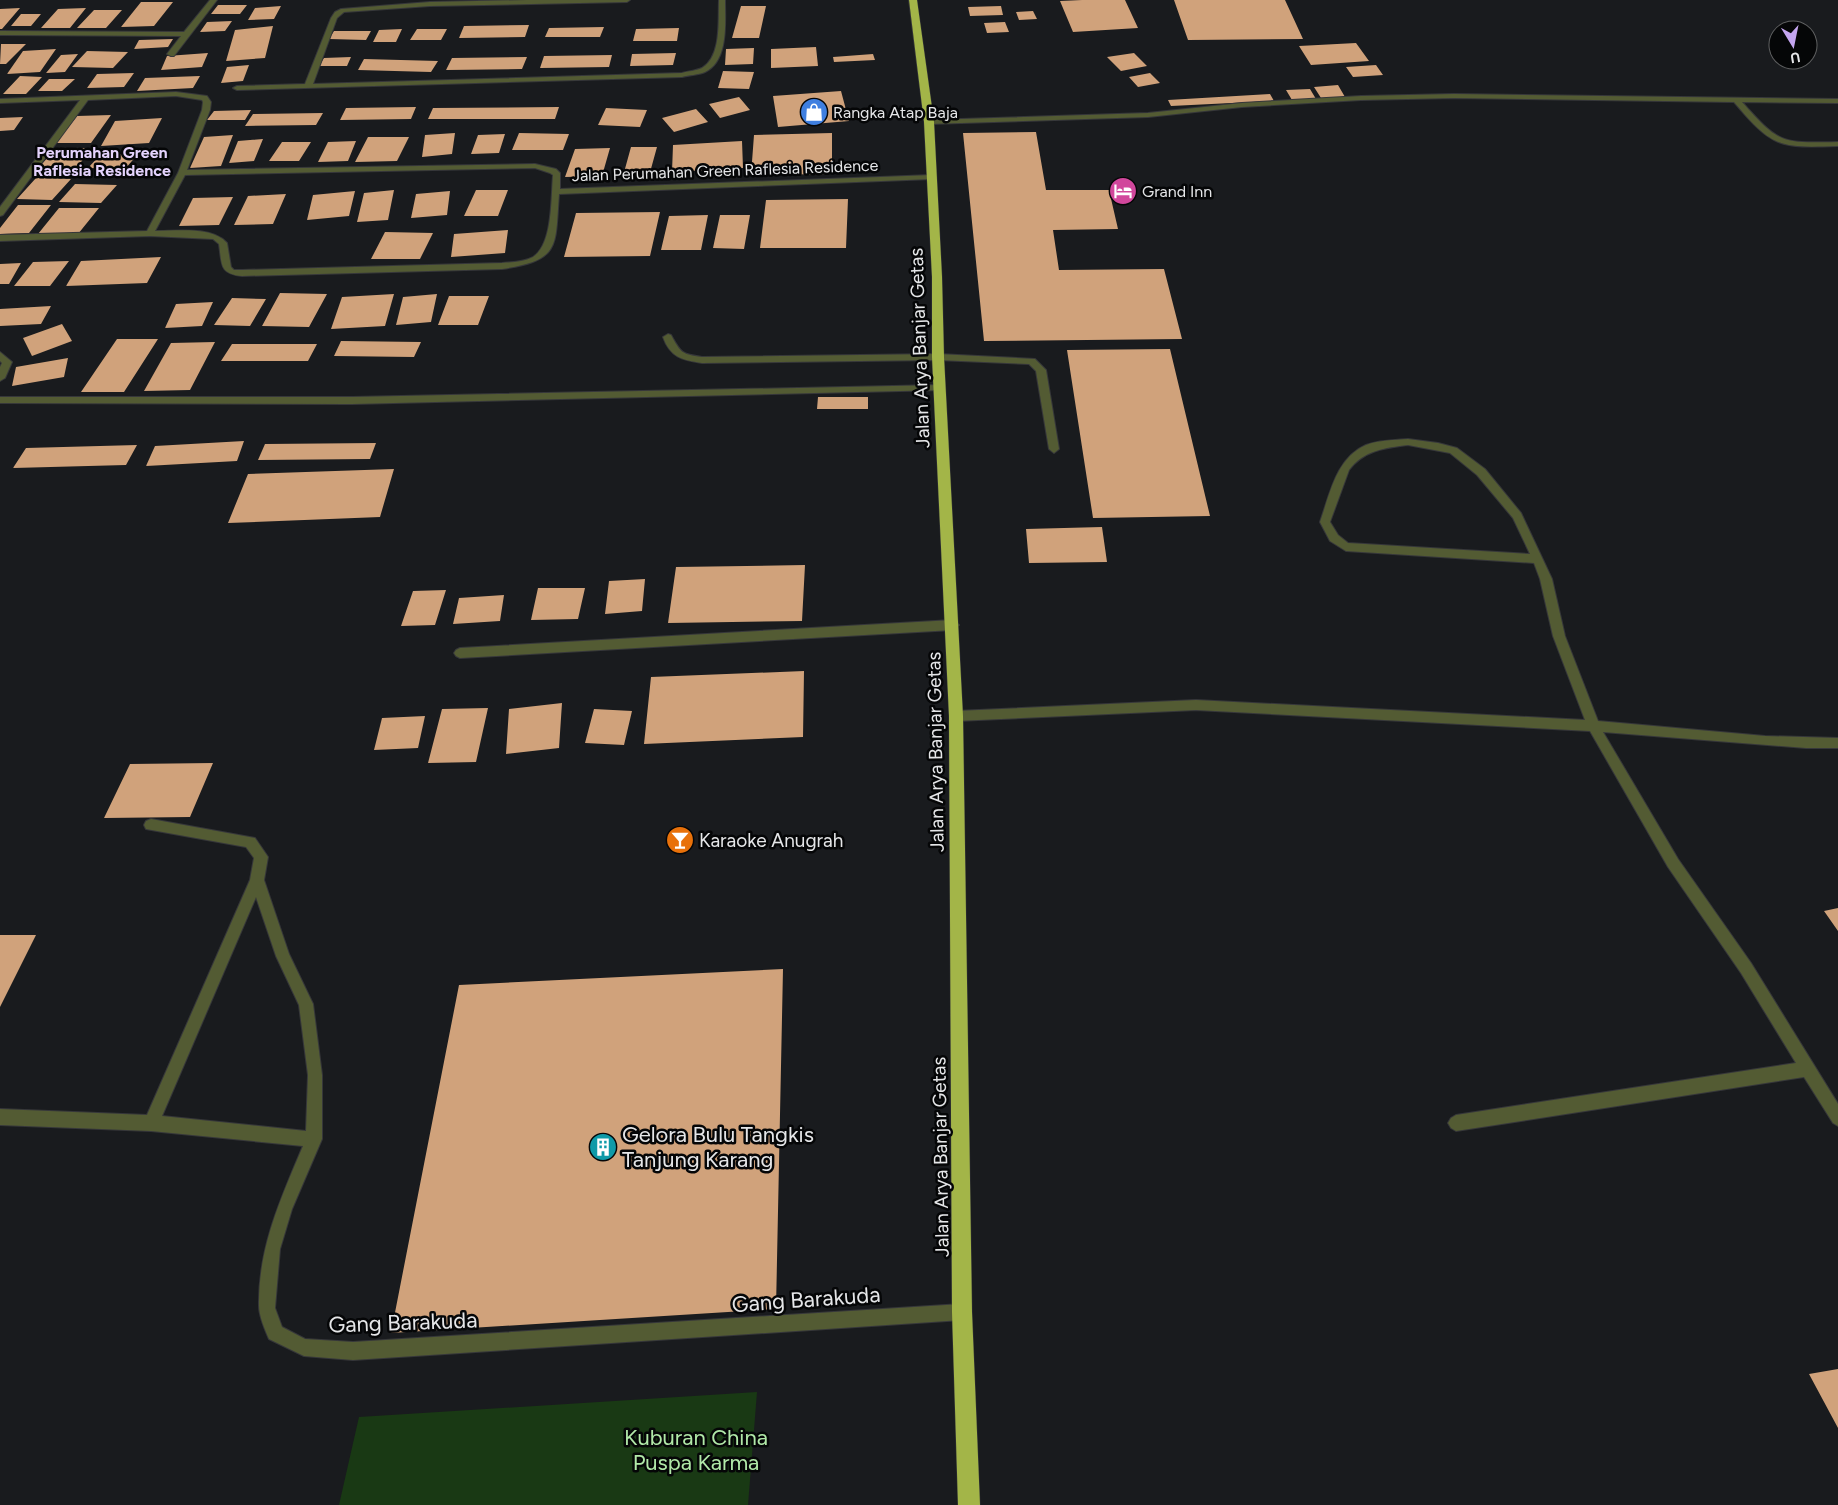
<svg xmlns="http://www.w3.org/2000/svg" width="1838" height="1505" viewBox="0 0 1838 1505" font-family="Figtree,sans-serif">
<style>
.green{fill:#193914}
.building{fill:#d0a27b}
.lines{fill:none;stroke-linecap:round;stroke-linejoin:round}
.minor-casing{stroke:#36373a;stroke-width:2}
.highway-casing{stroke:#36373a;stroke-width:1}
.minor{fill:#535b33;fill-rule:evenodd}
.highway{fill:#a3b548;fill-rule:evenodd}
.labels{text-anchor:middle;stroke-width:5;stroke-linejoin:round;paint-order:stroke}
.far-poi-label{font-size:16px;fill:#e5e6e8;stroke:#050607;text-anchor:start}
.far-neighbourhood-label{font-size:16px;font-weight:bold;fill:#e4d3fd;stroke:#050607}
.far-street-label{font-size:16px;fill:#e5e6e8;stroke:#050607}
.street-label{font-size:19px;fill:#e5e6e8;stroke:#050607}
.poi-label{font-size:19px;fill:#e5e6e8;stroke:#050607;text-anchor:start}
.near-poi-label{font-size:22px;fill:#e5e6e8;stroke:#050607;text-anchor:start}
.near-street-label{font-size:22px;fill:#e5e6e8;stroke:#050607}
.near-park-label{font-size:22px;fill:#b1e9a8;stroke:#050607}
</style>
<rect width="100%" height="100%" fill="#191b1e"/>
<path class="green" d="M757,1392L748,1505H339L359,1417Z"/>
<path class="building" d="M1082,0H1125L1138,28L1073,32L1060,1Z
M1174,0H1285L1303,39L1188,40Z
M141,2H173L154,26L121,27Z
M218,5H247L240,14H211Z
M281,6L274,19L248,20L255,8Z
M741,6H766L759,38H732Z
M1001,6L1003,15L970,16L968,7Z
M20,8L2,29H0V9Z
M86,8L70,28H41L58,9Z
M94,10H122L106,28H77Z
M1033,11L1037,19L1019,20L1016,12Z
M21,14H41L31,26H11Z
M232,21L225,31L200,32L207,22Z
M1005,22L1009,32L987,33L984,23Z
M529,25L525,37L459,38L464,26Z
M273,26L265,58L226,61L235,30Z
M604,27L600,37H545L549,28Z
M679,28L677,41H633L636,29Z
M402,29L396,42H373L379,30Z
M417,29H447L441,40H410Z
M334,31H371L366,40L329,39Z
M173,39L168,47L134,49L139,40Z
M1356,43L1369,61L1311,65L1299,46Z
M1,44H26L6,64H0Z
M816,47L818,66L771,68V49Z
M754,48L753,64L725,65L726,49Z
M56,49L40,72L7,74L23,51Z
M87,51L128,52L113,68L72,67Z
M208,53L202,67L161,70L167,56Z
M676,53L673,65L630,66L632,54Z
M1134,53L1147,66L1121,71L1107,57Z
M78,54L65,72L46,73L61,55Z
M873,54L875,60L834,62L833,57Z
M612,55L609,67L540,68L544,56Z
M351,57L347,66H319L324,58Z
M527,57L522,69L446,70L452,58Z
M364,59L438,61L431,72L358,70Z
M249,65L243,81L221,83L227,67Z
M1376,65L1383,75L1353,77L1346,67Z
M723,71L754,72L749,89L718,88Z
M134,73L124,87L87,88L97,74Z
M1150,73L1160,83L1138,87L1129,77Z
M20,76L42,77L26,94H3Z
M200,76L193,88L137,91L145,78Z
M49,79H75L62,91H38Z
M1338,85L1345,97L1321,98L1314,87Z
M1310,89L1316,99L1292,100L1286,90Z
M841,91L849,121L778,127L773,96Z
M1270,94L1274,101L1171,106L1168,100Z
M739,97L750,110L720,118L709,104Z
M416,107L411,119L340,120L346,108Z
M559,107L555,119H428L433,108Z
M606,108L647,110L640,127L598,125Z
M696,109L708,122L674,132L662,118Z
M251,110L245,120H207L214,111Z
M323,113L316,125L245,126L253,114Z
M111,115L91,143H56L77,116Z
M23,117L14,130L0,131V118Z
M162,118L149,143L101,146L115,121Z
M1036,132L1046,190H1109L1118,229L1053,230L1059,270L1164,269L1182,339L984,341L963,133Z
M455,133L452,154L422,157L425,135Z
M519,133L569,134L563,150H512Z
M832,133V174L751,175L754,135Z
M505,134L499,153L471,154L478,135Z
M233,135L221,166L190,168L204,137Z
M368,137H409L397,161L355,162Z
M263,139L254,161L229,163L238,141Z
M356,141L348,161L318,162L328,142Z
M742,141L743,168L672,172L673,145Z
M282,142H311L299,161H269Z
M631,147H657L649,176H623Z
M92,148L74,171H36L55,149Z
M610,148L602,176L565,177L575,149Z
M101,154H138L125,169L88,168Z
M36,178L71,179L52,200L17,199Z
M75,184L117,185L101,203L59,202Z
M394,190L388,220L357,222L364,193Z
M476,190H508L498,216H464Z
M355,191L349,216L307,220L313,195Z
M450,191L447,215L411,218L416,194Z
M286,194L273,224L234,225L248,196Z
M233,197L219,225L179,226L193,198Z
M848,199L846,248H760L766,200Z
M18,205H51L29,233L0,234V228Z
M59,208H99L78,234H38Z
M660,212L650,256L564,257L576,213Z
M708,215L701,250H661L669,216Z
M720,215H750L744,249L713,248Z
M508,230L505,253L451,257L454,234Z
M385,232L433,233L420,259H371Z
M161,257L147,283L66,286L81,261Z
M69,261L50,286H14L33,262Z
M21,263L9,284H0V264Z
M280,293L327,294L309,327L262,326Z
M394,294L385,326L331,329L342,297Z
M437,294L431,322L396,325L403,297Z
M449,296H489L478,325H438Z
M232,298L266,299L250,326L214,325Z
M213,302L202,326L165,328L176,304Z
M51,306L41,324L0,326V309Z
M62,324L72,341L32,356L23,338Z
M117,339H158L124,392H81Z
M341,341L421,342L414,357L334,356Z
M215,342L190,390L144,391L171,343Z
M232,344H317L308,361H221Z
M1170,349L1210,516L1093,518L1067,350Z
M68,358L64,377L12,386L16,367Z
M818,397H868V409H817Z
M244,441L237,461L146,466L155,446Z
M376,443L370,459L258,460L265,444Z
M137,445L126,465L13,468L26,448Z
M394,469L380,517L228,523L248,474Z
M1102,527L1107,562L1029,563L1026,529Z
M805,565L802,621L668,623L676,567Z
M645,579L642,611L605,614L609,581Z
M538,588H585L578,619L531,620Z
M446,590L435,625L401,626L413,591Z
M504,595L500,621L453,624L459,598Z
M804,671L803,737L644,744L651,677Z
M562,703L559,748L506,754L509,709Z
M488,708L476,762L428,763L442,709Z
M594,709L632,711L624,745L585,743Z
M425,716L418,748L374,750L382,718Z
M213,763L190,817L104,818L130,764Z
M1838,908V931L1824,911Z
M0,935H36L0,1007Z
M783,969L776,1309L391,1333L459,985Z
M1838,1369V1428L1809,1374Z"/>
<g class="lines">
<g class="minor-casing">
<path id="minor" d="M210,0H217L174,56H171L167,54L181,36L0,35V31L184,32Z
M527,0H630L627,2L430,6L344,12L337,18L313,84L682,73C688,71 696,71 702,68C722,56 718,20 719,0H725C725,21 729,61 705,72C698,75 689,75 682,77L237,90L233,88L237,86L305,84L331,18L335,12L341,9L430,2Z
M176,92L207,96L211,102L210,110L187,170L535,164L556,169L560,173V189L932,175L936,177L932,179L559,194C555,247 561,260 502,269L242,276C219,274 222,264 219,244L213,239L150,236L0,241V235L147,231L178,173L202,110L203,102L202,100L176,96L88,100L3,215L0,216V207L80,100L0,103V99ZM535,168L550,173L553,175C551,198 553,244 533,257C524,262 512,262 502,263L242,270H234L231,267L227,243C212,226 177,231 155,231L185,175Z
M1454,94L1838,99V103L1742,102C1780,145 1782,143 1838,142V146C1779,148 1773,148 1734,102L1454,98L1361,100L1242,107L1148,117L929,124L925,122L929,120L1148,113L1242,103L1361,96Z
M668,334L671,335C681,353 681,354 702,357L938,354L1035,359L1046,370L1059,449L1054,453L1049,449L1036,371L1029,364L938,360L702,363C682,360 670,357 663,337Z
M0,352L12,362L5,378L0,381V367L2,363L0,361Z
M940,385L943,386V390L352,404L0,403V397H352Z
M1408,439L1438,443L1457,448L1485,469L1521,513L1552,579L1565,636L1598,721L1765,736L1838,738V748H1806L1603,732L1678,859L1751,963L1838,1104V1126L1833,1123L1804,1077L1456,1131L1451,1128L1448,1123L1451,1118L1456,1115L1796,1063L1741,973L1668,867L1590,731L1196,710L956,721L952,720L950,716L952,712L956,711L1196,700L1585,720L1553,636L1540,579L1534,563L1346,551L1330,541L1320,522C1330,494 1336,458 1366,445C1379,440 1394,440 1408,439ZM1408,445L1450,453L1477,475L1513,518L1530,554L1348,543L1338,535L1330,522L1349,470C1364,450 1385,448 1408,445Z
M953,620L959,625L953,630L460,658L456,656L454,653L456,650L460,648Z
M151,819L255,838L268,857L264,880L289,954L313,1004L322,1075V1139L292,1209L280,1249L275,1308L282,1327L305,1339L353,1342L962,1304L968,1306L970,1312L968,1318L962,1320L353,1360L304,1356L269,1339C265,1330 259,1316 259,1306C258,1248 281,1198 303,1146L151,1131L0,1125V1109L147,1115L250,880L254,858L246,847L146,829L144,825L146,821ZM256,897L276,956L299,1005L308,1075L306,1131L162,1116Z"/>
</g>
<g class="highway-casing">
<path id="highway" d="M909,0H917L934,122L942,277L944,357L963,716L972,1312L980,1505H958L952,1312L949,716L932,357V277L924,122Z"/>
</g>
<use href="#minor" class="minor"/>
<use href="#highway" class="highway"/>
</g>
<defs>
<g id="shop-disc" transform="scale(1.4375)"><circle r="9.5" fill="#3f7fe0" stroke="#050607"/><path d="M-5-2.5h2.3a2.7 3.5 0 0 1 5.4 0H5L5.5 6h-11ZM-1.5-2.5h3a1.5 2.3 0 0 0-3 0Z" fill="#fff"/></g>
<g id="hotel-disc" transform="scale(1.4375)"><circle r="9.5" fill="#d1479c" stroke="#050607"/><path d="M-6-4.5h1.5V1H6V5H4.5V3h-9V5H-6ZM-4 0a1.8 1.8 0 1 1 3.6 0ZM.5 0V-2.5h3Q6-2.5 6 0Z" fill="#fff"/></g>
<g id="bar-disc" transform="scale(1.4375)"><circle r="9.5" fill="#e8710a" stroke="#050607"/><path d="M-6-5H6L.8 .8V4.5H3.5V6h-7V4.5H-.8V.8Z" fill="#fff"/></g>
<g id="building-disc" transform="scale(1.4375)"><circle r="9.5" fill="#0f9aa8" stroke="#050607"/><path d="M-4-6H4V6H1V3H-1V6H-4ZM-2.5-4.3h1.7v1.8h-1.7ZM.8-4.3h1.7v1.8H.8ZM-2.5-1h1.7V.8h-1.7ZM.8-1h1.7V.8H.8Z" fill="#fff"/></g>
</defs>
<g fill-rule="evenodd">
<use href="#shop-disc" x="814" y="112"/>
<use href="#hotel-disc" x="1123" y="191"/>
<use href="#bar-disc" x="680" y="840"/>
<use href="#building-disc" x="603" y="1147"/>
</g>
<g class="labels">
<g class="far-poi-label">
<text x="833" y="118">Rangka Atap Baja</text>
<text x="1142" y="197">Grand Inn</text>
</g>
<g class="far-neighbourhood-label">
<text x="102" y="158">Perumahan Green<tspan x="102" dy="18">Raflesia Residence</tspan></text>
</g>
<g class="far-street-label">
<text transform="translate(725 170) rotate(-2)" y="6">Jalan Perumahan Green Raflesia Residence</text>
</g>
<g class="street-label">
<text transform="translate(919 348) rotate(-92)" y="7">Jalan Arya Banjar Getas</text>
<text transform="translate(935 752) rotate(-91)" y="7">Jalan Arya Banjar Getas</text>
<text transform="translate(940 1157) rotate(-91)" y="7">Jalan Arya Banjar Getas</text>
</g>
<g class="poi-label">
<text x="699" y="847">Karaoke Anugrah</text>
</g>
<g class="near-poi-label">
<text x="622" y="1142">Gelora Bulu Tangkis<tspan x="622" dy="25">Tanjung Karang</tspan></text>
</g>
<g class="near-street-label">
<text transform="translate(806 1299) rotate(-4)" y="8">Gang Barakuda</text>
<text transform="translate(403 1322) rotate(-2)" y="8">Gang Barakuda</text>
</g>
<g class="near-park-label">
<text x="696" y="1445">Kuburan China<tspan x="696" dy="25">Puspa Karma</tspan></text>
</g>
</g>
<g transform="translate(1793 45) rotate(170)"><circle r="24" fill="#050607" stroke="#5f6061"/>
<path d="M0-4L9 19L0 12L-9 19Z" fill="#c5a6f0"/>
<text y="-8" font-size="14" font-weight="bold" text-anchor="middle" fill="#e5e6e8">U</text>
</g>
</svg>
